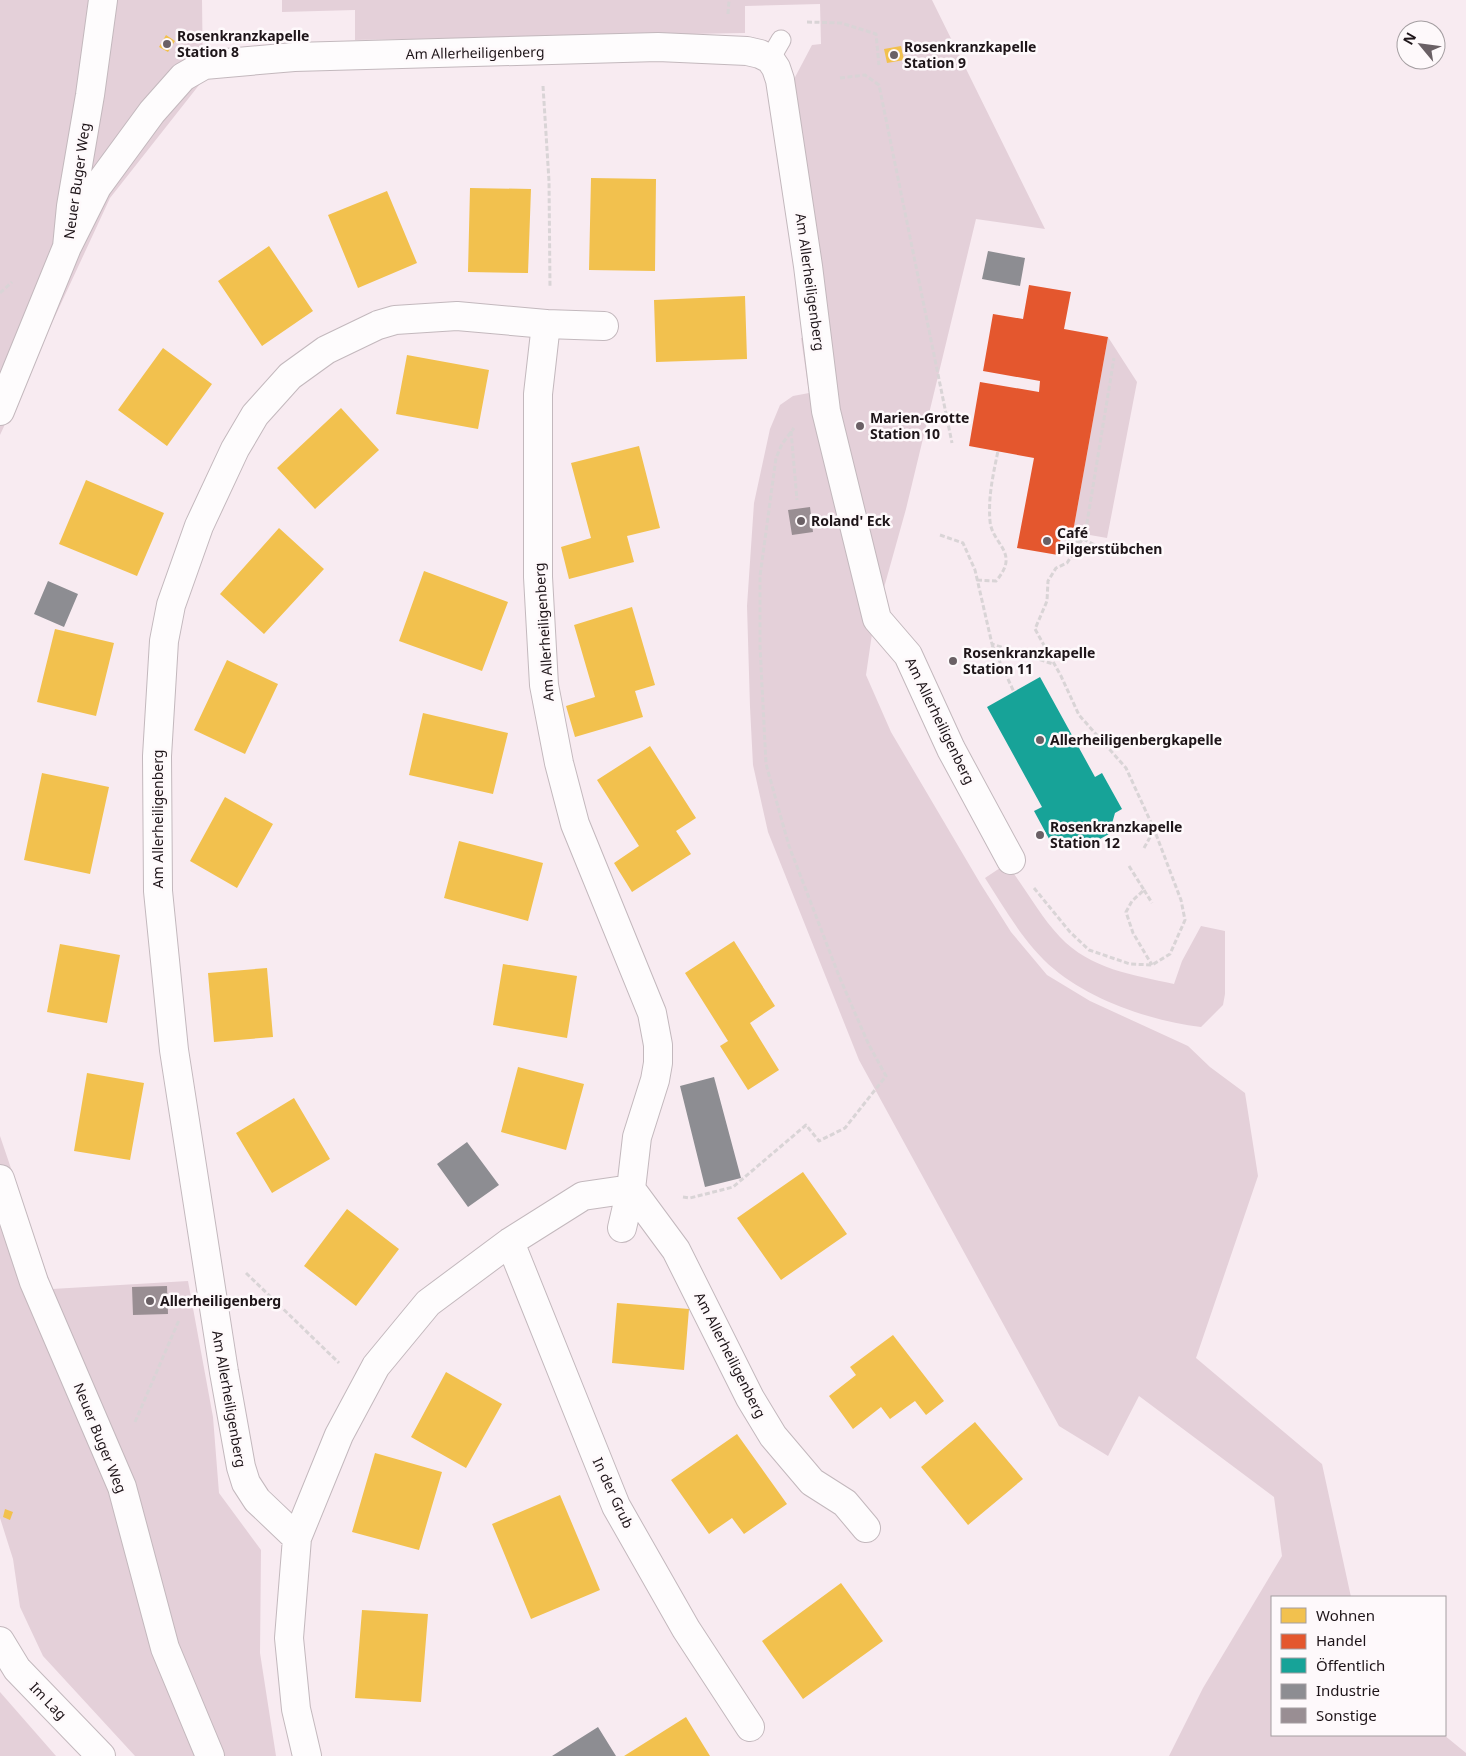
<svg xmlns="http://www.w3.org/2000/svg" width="1466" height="1756" viewBox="0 0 1466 1756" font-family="'Noto Sans',sans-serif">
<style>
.green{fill:#e4d0d9}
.homes{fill:#f2c14e}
.shops{fill:#e4572e}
.public{fill:#17a398}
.industry{fill:#8d8d92}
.building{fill:#998e93}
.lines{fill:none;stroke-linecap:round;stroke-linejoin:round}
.lane-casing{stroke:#c3b8bd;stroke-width:21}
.street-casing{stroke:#c3b8bd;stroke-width:30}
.path{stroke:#d9d4d6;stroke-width:3;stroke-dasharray:5 2.5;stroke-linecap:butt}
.lane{stroke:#fefcfd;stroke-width:19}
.street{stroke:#fefcfd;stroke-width:28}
.poi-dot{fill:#6a6065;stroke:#fef9fb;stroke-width:2}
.labels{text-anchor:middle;stroke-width:5;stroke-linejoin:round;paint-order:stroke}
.poi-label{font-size:14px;font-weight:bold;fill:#1e1519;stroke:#fef9fb;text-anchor:start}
.street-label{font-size:14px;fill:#1e1519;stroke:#fef9fb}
</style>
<rect width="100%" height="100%" fill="#f8ebf1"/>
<path class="green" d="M0,0H202L203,80L110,198L0,435Z
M282,0H932L1045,229L976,219L906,509L873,627L866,675L891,732L980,883L1011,932L1047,975L1090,1001L1188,1046L1210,1067L1245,1093L1258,1176L1196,1358L1322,1464L1351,1597H1272V1735H1444L1466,1753V1756H1169L1203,1688L1282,1556L1274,1497L1139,1396L1108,1456L1059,1426L859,1060L768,832L753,765L750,707L747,606L754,503L770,429L780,405L793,396L809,393L801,338L829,337L793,81L812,45L821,44L820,4L745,6V33L355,40V10L282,12Z
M1108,337L1137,382L1107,538L1073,532Z
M1003,866H1008C1026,889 1040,916 1060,937C1090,969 1133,975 1174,984L1182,961L1201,926L1225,931V994L1223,1005L1201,1027C1152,1021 1092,1001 1054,969C1025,945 1005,909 985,878Z
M0,1136L52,1289L188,1281L213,1417L219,1493L261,1550L260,1653L276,1756H135L43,1656L20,1607L13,1559L0,1518Z
M0,1692L56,1756H0Z"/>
<path class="homes" d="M166,35L175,41L168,52L159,47Z
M901,46L904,60L887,63L884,49Z
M591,178L656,179L655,271L589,270Z
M470,188L531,189L528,273L468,272Z
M387,191L417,263L358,288L328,215Z
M269,246L313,311L262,346L218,281Z
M745,296L747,359L656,362L654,300Z
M163,348L212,384L167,446L118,410Z
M407,355L489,370L478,429L396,414Z
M341,408L379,450L315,509L277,468Z
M639,446L660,528L627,536L634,562L569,579L561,547L591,538L571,463Z
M86,480L164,513L137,576L59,544Z
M279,528L324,569L264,634L220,594Z
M424,571L508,602L482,671L399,641Z
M632,607L655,685L635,691L643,717L575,737L566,706L595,697L574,625Z
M55,629L114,643L96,716L37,702Z
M227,660L278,684L245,754L194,730Z
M423,713L508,733L493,794L409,775Z
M650,746L696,818L676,831L691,854L632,892L614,863L639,846L597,780Z
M42,773L109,787L90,874L24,860Z
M225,797L273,824L237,888L190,861Z
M459,841L543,863L528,921L444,898Z
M734,941L775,1006L750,1023L779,1070L748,1090L720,1046L728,1041L685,973Z
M60,944L120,955L107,1023L47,1012Z
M503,964L577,976L567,1038L493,1025Z
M267,968L273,1037L214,1042L208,973Z
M518,1067L584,1084L566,1150L501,1132Z
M87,1073L144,1083L130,1160L74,1151Z
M294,1098L330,1159L272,1193L236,1133Z
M803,1172L847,1234L781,1280L737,1218Z
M347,1209L399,1249L356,1306L304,1266Z
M617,1303L689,1309L684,1370L612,1363Z
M893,1335L944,1401L926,1415L915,1401L890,1419L881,1407L853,1429L829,1396L856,1375L850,1367Z
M446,1372L502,1404L466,1468L411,1437Z
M975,1422L1023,1479L968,1525L921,1467Z
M737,1434L787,1504L744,1534L732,1518L709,1534L671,1480Z
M375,1453L442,1472L419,1550L352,1532Z
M560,1495L600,1590L531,1619L492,1524Z
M5,1509L13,1512L10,1520L3,1517Z
M841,1583L883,1641L803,1699L762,1641Z
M362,1610L428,1614L421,1702L355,1698Z
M686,1717L710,1756H624Z"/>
<path class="shops" d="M1029,285L1071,292L1064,329L1108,337L1073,532L1062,531L1058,555L1017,548L1034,458L969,446L980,382L1039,392L1040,381L983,371L993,314L1023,319Z"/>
<path class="public" d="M1040,677L1095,777L1102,773L1122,809L1115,813L1109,834L1082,849L1062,843L1054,848L1034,811L1042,807L987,707Z"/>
<path class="industry" d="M988,251L1025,258L1020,286L982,279Z
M48,581L78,594L64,627L34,614Z
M714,1077L741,1178L705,1187L680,1086Z
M467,1142L499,1185L468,1207L437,1164Z
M598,1727L616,1756H552Z"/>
<path class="building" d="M810,507L813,532L792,535L788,510Z
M167,1286L168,1314L133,1315L132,1287Z"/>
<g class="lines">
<g class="lane-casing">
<path id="lane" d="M770,59L781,40"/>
</g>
<g class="street-casing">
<path id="street" d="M67,247L97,187L152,112L183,77L204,65L294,57L658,47L747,51L760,54L770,59L776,68L780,80L808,266L826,411L877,619L908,655L951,749L1011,860
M546,324L538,394V577L544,685L559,763L575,824L652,1013L658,1045V1063L655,1080L637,1137L631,1189L622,1228
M0,411L67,247L71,206L90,95L103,0
M0,1179L34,1282L122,1487L165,1648L210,1756
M631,1189L676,1250L750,1398L773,1436L812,1482L845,1503L866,1528
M510,1242L616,1506L686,1629L750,1727
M297,1538L257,1500L246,1483L241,1467L224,1372L174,1050L158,891L157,756L164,641L171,605L199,526L235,449L255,415L290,376L326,350L378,325L395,320L457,316L546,324L604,326
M0,1641L17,1669L101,1756
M307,1756L296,1709L289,1638L297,1538L339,1435L376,1366L428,1303L510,1242L583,1196L631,1189"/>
</g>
<path class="path" d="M728,14L729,0
M807,22L841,23L876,34L879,65
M840,78L865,75L879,85L952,443
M543,86L549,181L550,288
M0,293L12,282
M791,431L797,500
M940,535L963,543L975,570L992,644L1053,664
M1061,538L1080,542
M1083,539L1093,544L1099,550
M977,580L996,581C1021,552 992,545 990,521C988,497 993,475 998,451
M992,645L1014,692
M1144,848L1154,830
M1129,866L1144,890L1132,901L1126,912L1133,933L1152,965
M1034,888L1070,932L1089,950L1130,964L1152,965L1170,954L1185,920L1181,900L1154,829L1126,768L1079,715L1061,676L1035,629L1047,601L1048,581L1056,568L1067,563L1085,535L1114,358
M1144,890L1152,903
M683,1197L690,1198L733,1187L806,1125L819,1141L845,1128L886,1076L868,1043L839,976L789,846L766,764L760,646V576L776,458L782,444L794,428
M246,1273L339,1363
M135,1422L179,1320"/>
<use href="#lane" class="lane"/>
<use href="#street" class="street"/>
</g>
<g class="poi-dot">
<circle cx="167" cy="44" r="5"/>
<circle cx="894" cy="55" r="5"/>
<circle cx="860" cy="426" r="5"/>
<circle cx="801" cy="521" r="5"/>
<circle cx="1047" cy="541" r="5"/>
<circle cx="953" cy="661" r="5"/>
<circle cx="1040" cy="740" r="5"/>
<circle cx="1040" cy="835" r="5"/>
<circle cx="150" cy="1301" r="5"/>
</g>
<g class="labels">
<g class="poi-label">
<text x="177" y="41">Rosenkranzkapelle<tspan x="177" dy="16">Station 8</tspan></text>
<text x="904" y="52">Rosenkranzkapelle<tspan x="904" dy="16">Station 9</tspan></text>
<text x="870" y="423">Marien-Grotte<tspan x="870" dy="16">Station 10</tspan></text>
<text x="811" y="526">Roland' Eck</text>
<text x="1057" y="538">Café<tspan x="1057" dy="16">Pilgerstübchen</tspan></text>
<text x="963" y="658">Rosenkranzkapelle<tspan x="963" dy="16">Station 11</tspan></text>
<text x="1050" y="745">Allerheiligenbergkapelle</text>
<text x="1050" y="832">Rosenkranzkapelle<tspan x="1050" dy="16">Station 12</tspan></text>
<text x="160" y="1306">Allerheiligenberg</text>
</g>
<g class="street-label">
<text transform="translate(475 53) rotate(-1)" y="5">Am Allerheiligenberg</text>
<text transform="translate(77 181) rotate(-82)" y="5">Neuer Buger Weg</text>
<text transform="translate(810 282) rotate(82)" y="5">Am Allerheiligenberg</text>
<text transform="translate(544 632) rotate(-94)" y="5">Am Allerheiligenberg</text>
<text transform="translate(940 721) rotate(64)" y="5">Am Allerheiligenberg</text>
<text transform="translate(158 819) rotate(-90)" y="5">Am Allerheiligenberg</text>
<text transform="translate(730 1355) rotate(63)" y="5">Am Allerheiligenberg</text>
<text transform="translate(229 1399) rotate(80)" y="5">Am Allerheiligenberg</text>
<text transform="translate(100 1438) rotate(68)" y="5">Neuer Buger Weg</text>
<text transform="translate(613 1493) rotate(65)" y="5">In der Grub</text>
<text transform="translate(48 1701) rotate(46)" y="5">Im Lag</text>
</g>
</g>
<rect x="1271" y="1596" width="175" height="140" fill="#fef9fb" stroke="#a49ea1"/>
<rect x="1281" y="1608" width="25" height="15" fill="#f2c14e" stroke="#a49ea1"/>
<text x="1316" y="1621" font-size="15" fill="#1e1519">Wohnen</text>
<rect x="1281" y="1634" width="25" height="15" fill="#e4572e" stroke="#a49ea1"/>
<text x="1316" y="1646" font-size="15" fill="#1e1519">Handel</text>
<rect x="1281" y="1658" width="25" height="15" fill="#17a398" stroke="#a49ea1"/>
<text x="1316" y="1671" font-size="15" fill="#1e1519">Öffentlich</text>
<rect x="1281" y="1684" width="25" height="15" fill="#8d8d92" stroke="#a49ea1"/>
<text x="1316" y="1696" font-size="15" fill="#1e1519">Industrie</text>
<rect x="1281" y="1708" width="25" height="15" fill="#998e93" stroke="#a49ea1"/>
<text x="1316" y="1721" font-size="15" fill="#1e1519">Sonstige</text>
<g transform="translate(1421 45) rotate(299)"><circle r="24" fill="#fef9fb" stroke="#a49ea1"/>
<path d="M0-4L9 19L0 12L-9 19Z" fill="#6a6065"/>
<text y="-8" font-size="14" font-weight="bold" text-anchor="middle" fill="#1e1519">N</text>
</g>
</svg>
